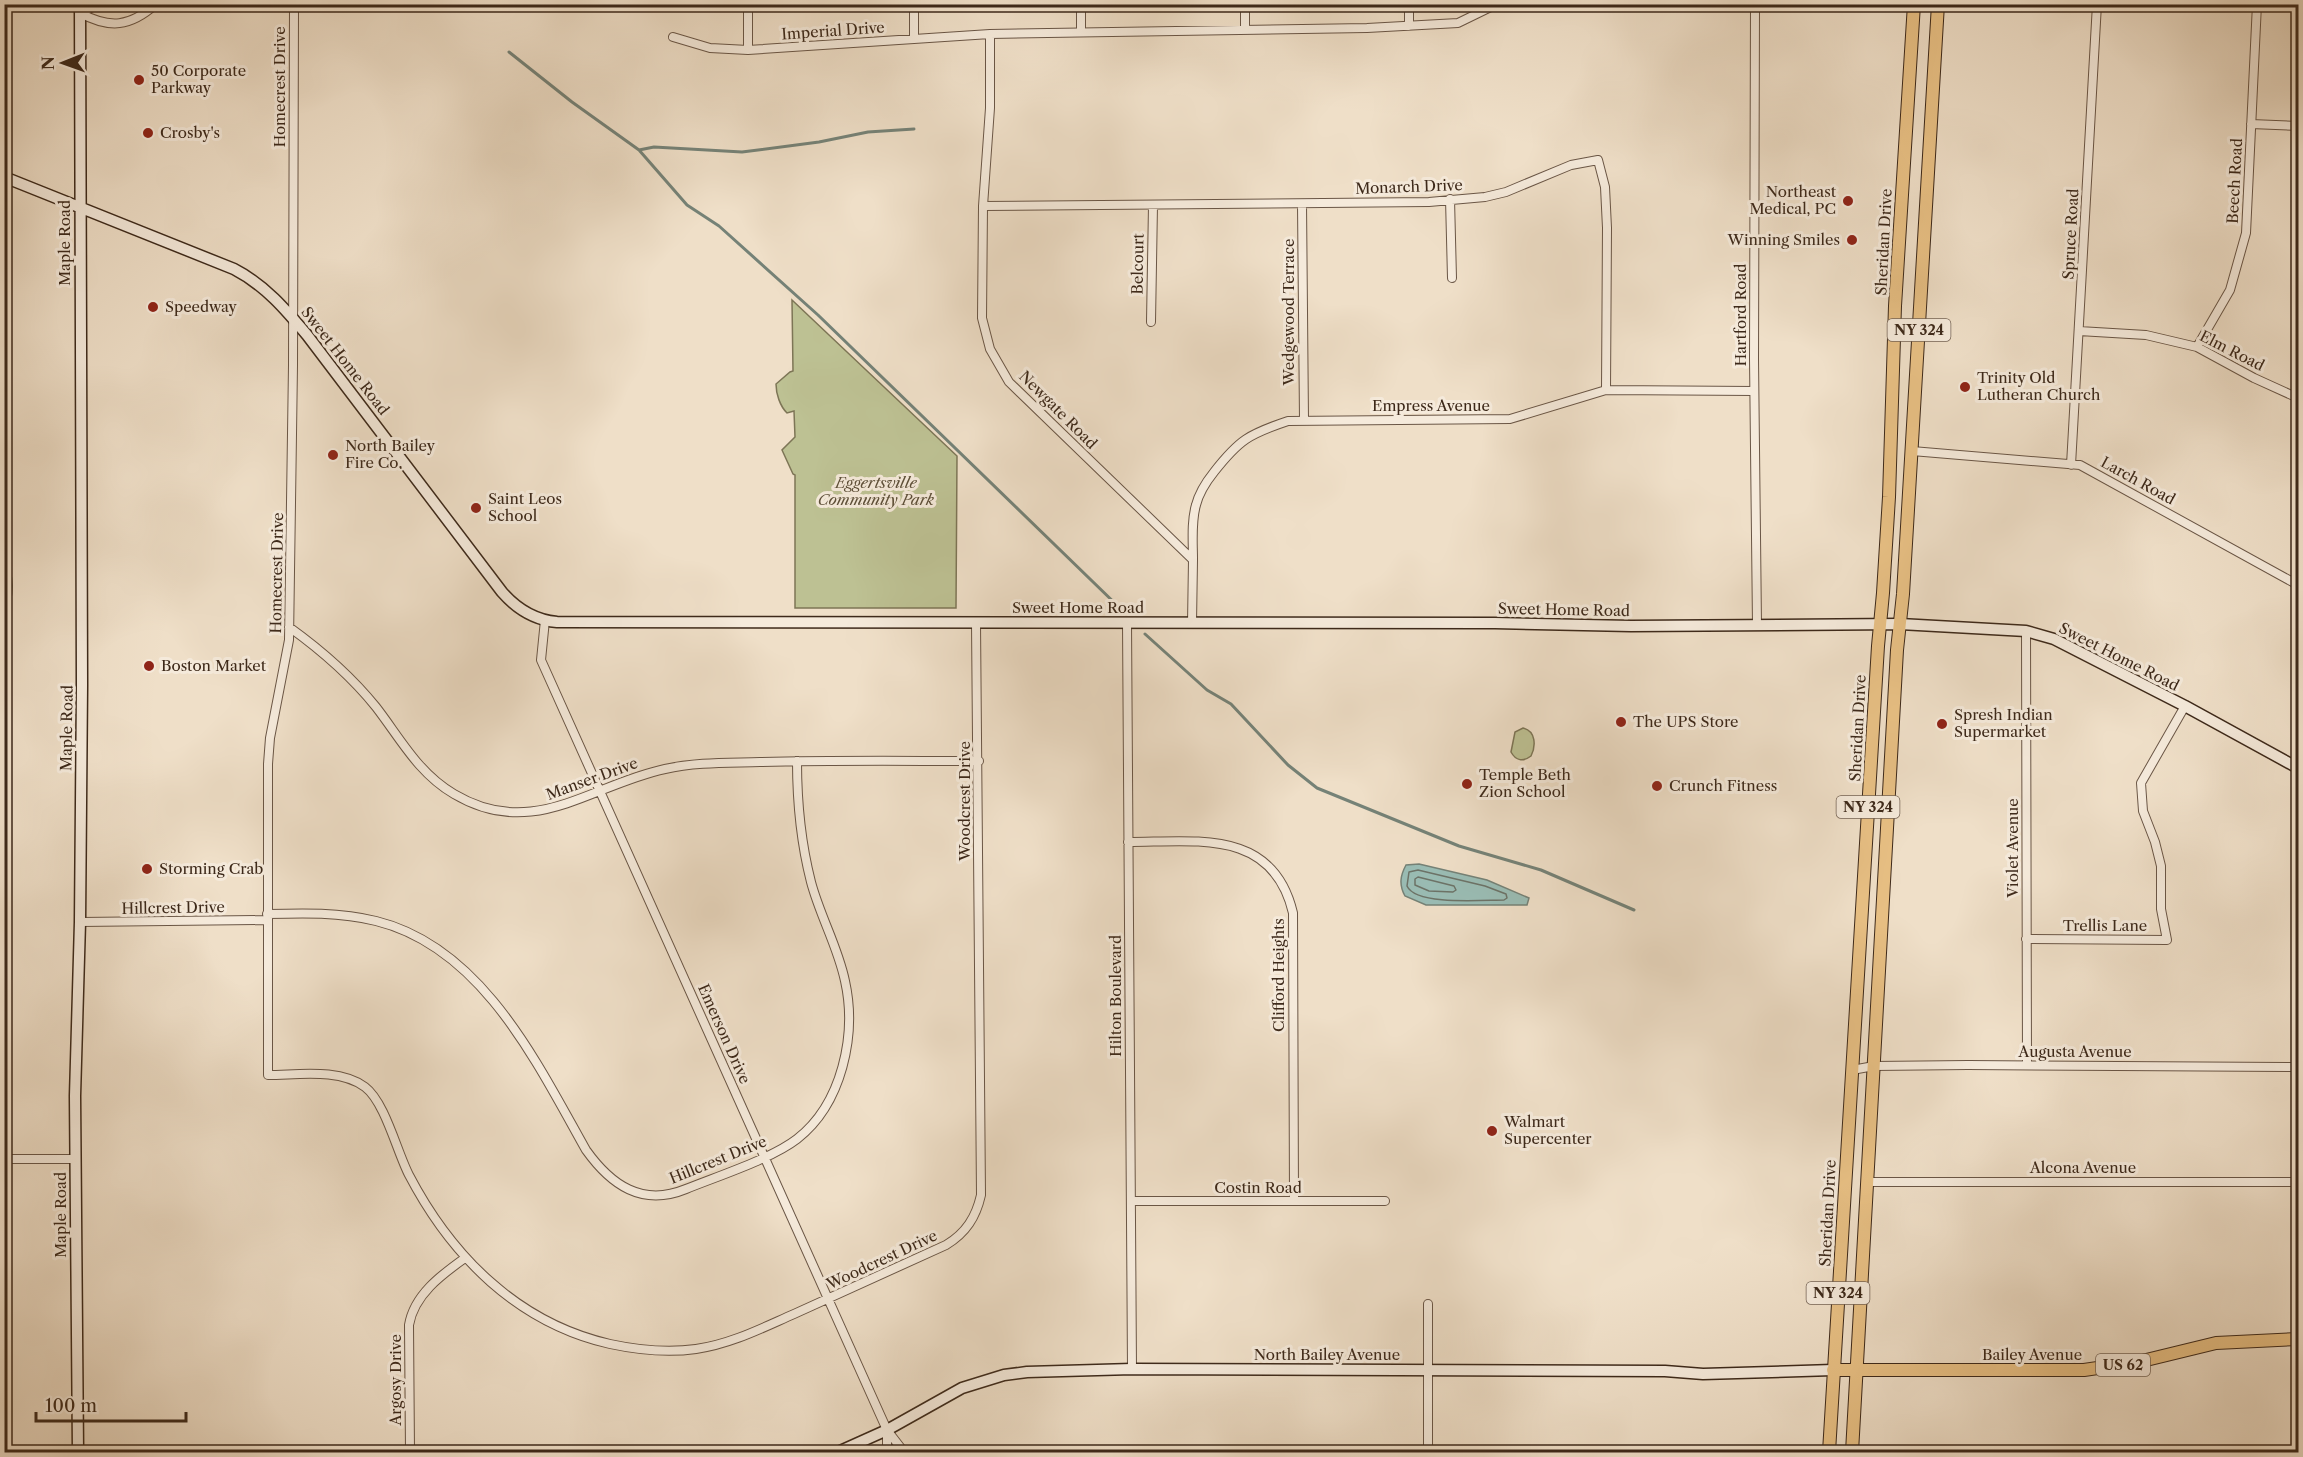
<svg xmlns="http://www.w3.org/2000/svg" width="2303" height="1457" viewBox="0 0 2303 1457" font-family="'Libre Caslon Text',serif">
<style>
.green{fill:#bdc193;stroke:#7d7556;stroke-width:1.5}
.water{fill:#9abdb5;stroke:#758277;stroke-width:1.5}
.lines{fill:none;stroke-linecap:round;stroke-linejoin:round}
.shore{stroke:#6c7368;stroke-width:1.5}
.stream{stroke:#758277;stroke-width:3}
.street-casing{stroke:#6a5646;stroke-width:10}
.secondary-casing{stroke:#3d291a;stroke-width:13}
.primary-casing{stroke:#3d291a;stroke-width:14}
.street{stroke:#f5eadb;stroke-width:8}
.secondary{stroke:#f5eadb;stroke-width:10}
.primary{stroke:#e8c084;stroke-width:12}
.poi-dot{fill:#8f2418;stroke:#f5eadb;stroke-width:2}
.labels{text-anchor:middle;stroke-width:6;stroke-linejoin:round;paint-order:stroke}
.shield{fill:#f5eadb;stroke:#746354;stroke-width:1.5}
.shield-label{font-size:14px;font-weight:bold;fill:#3d291a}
.street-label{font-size:15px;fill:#3d291a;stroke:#f5eadb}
.poi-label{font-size:15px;fill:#3d291a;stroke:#f5eadb;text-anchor:start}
.park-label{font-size:15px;font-style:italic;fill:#5d4f38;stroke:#f5eadb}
</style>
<rect width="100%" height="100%" fill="#efdfc8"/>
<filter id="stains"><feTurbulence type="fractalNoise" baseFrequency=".00333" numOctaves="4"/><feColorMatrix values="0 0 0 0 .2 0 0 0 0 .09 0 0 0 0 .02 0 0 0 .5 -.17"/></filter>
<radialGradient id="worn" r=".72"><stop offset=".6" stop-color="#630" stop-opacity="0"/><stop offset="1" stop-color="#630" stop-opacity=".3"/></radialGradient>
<path class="green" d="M792,300L957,456L956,608H795V475L793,474L782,450L795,437L794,411L787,413C780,406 776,394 776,384L790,372L793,371Z
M5,557C14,575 15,596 5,615Z
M1523,728C1536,731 1536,746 1531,756C1523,762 1516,761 1511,752L1515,732Z"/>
<path class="water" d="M1419,864L1487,880L1529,898L1527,905H1426L1405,896C1399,885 1400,876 1406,865Z"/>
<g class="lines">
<path class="shore" d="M1418,870L1485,886L1506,894L1507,898L1504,900C1484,900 1416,906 1407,886L1409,872Z
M1418,877L1454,886L1456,890L1453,892L1429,891L1415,885V879Z"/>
<path class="stream" d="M509,52L572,102L639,150L687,205L719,226L818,315L1124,612
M639,150L654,147L742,152L819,142L868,132L914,129
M1145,634L1207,690L1231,704L1288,765L1317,788L1459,846L1541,870L1634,910"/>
<g class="street-casing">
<path id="street" d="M294,4L293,365L289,640L270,738L268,764V1075C298,1075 339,1068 365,1087C385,1102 397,1152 409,1175C452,1257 518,1323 610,1344C638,1350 668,1353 696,1349C731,1344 762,1328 794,1314C845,1291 896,1268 946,1245C966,1233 976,1217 981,1195L976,623
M1081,4V32
M1245,4V29
M1409,4V26
M1755,4L1754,359L1757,625
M80,13C110,29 130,27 156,4
M80,13L99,4
M990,34V108L983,206L982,318L990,349L1009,382L1193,560L1192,623
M673,37L710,48L748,50L990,34L1367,28L1458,23L1497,4
M914,39V4
M748,50V4
M2251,124L2298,126
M1450,199L1452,278
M1302,204L1304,420
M983,206L1429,202L1485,197L1506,192L1571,165L1598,160L1605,187L1607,228L1606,390
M1151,322L1153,205
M2079,331L2146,335L2197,347L2254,378L2298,398
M2197,347L2230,290L2246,233L2257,4
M1912,451L2080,465L2298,585
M2071,465L2097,4
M1193,560C1193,542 1191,522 1196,505C1199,493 1206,482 1214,472C1239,440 1249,434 1288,421L1510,419L1606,390L1754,391
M545,620L541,660L887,1430L904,1452
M1127,623L1132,1369
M289,627C321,650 351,676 376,707C400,738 418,773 454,794C533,841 590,785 665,769C696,762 729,763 760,762C833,760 906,761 979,761
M2026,631L2027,1065
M1128,842C1196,842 1273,828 1293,913L1294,1201
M2298,873V980
M267,914C303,913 340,912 376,921C482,947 537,1063 586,1150C611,1185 642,1207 686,1189C718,1176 771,1159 797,1139C842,1104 857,1035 845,981C838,947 820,916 811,882C801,843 797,801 797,761
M80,922L267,920
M2026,939L2167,940L2161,909V866L2155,842L2143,811L2141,783L2185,706
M1852,1070L1874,1066L1968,1065L2298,1067
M4,1159H76
M1867,1182H2298
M1131,1201H1385
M1428,1304V1452
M887,1430V1452
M410,1452L409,1325C414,1295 441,1275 465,1258"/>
</g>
<g class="secondary-casing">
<path id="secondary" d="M4,177L234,269C265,285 286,310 307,335L502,592C516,608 535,620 557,622L1495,623L1631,626L1900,624L2026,631L2054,639L2185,706L2298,768
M78,1452L75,1096L80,922L82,685L80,4
M838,1452L887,1430L962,1388L1004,1375L1027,1372L1132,1369L1665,1371L1703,1374L1833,1370"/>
</g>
<g class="primary-casing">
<path id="primary" d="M1833,1370H2084L2138,1362L2216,1343L2298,1339
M1829,1452L1878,646L1883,593L1889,497L1895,306L1914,4
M1852,1452L1897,650L1903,594L1938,4"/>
</g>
<use href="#street" class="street"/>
<use href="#secondary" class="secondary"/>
<use href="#primary" class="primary"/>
</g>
<g class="poi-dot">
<circle cx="139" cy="80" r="6"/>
<circle cx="148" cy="133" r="6"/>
<circle cx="1848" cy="201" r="6"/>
<circle cx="1852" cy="240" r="6"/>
<circle cx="153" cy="307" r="6"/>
<circle cx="1965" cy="387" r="6"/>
<circle cx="333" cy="455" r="6"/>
<circle cx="476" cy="508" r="6"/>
<circle cx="149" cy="666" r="6"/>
<circle cx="1621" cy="722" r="6"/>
<circle cx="1942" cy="724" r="6"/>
<circle cx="1467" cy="784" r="6"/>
<circle cx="1657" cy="786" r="6"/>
<circle cx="147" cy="869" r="6"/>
<circle cx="1492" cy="1131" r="6"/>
</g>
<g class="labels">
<g class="shield">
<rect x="1887.5" y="319" width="63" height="22" rx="4.5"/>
<rect x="1836.5" y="796" width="63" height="22" rx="4.5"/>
<rect x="1806.5" y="1282" width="63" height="22" rx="4.5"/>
<rect x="2096" y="1354" width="54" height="22" rx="4.5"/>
</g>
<g class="shield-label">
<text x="1919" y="335">NY 324</text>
<text x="1868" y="812">NY 324</text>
<text x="1838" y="1298">NY 324</text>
<text x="2123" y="1370">US 62</text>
</g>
<g class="street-label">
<text transform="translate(833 31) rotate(-4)" y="5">Imperial Drive</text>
<text transform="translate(280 87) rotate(-90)" y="5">Homecrest Drive</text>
<text transform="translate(2235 181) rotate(-87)" y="5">Beech Road</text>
<text transform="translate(1409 187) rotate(-2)" y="5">Monarch Drive</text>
<text transform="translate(2071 234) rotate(-87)" y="5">Spruce Road</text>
<text transform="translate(1884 242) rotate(-87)" y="5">Sheridan Drive</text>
<text transform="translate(65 243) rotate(-90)" y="5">Maple Road</text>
<text transform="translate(1138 264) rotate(-89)" y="5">Belcourt</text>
<text transform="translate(1289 312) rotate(-90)" y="5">Wedgewood Terrace</text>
<text transform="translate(1741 315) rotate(-90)" y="5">Hartford Road</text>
<text transform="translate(2232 351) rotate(27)" y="5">Elm Road</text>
<text transform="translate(345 361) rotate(52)" y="5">Sweet Home Road</text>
<text x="1431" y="411">Empress Avenue</text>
<text transform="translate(1058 410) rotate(45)" y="5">Newgate Road</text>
<text transform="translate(2138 481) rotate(29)" y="5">Larch Road</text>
<text transform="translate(277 573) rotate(-89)" y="5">Homecrest Drive</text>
<text x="1078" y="613">Sweet Home Road</text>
<text transform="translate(1564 610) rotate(1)" y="5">Sweet Home Road</text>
<text transform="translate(2119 657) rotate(27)" y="5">Sweet Home Road</text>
<text transform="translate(67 728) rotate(-89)" y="5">Maple Road</text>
<text transform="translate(1858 728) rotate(-87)" y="5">Sheridan Drive</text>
<text transform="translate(592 779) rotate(-20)" y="5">Manser Drive</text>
<text transform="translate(965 801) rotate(-90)" y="5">Woodcrest Drive</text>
<text transform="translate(2013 848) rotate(-90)" y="5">Violet Avenue</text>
<text transform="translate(173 908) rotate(-1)" y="5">Hillcrest Drive</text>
<text x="2105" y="931">Trellis Lane</text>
<text transform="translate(1279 975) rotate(-90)" y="5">Clifford Heights</text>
<text transform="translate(1116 996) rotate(-90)" y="5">Hilton Boulevard</text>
<text transform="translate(724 1034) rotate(66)" y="5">Emerson Drive</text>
<text x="2075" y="1057">Augusta Avenue</text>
<text transform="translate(718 1160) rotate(-22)" y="5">Hillcrest Drive</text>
<text x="2083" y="1173">Alcona Avenue</text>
<text x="1258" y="1193">Costin Road</text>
<text transform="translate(1828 1213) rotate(-87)" y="5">Sheridan Drive</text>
<text transform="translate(61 1215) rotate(-90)" y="5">Maple Road</text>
<text transform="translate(882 1260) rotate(-25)" y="5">Woodcrest Drive</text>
<text x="1327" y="1360">North Bailey Avenue</text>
<text x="2032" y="1360">Bailey Avenue</text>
<text transform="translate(396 1380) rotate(-90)" y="5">Argosy Drive</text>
</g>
<g class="poi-label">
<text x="151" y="76">50 Corporate<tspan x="151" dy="17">Parkway</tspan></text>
<text x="160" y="138">Crosby's</text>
<text x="1836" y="197" text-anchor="end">Northeast<tspan x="1836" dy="17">Medical, PC</tspan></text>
<text x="1840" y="245" text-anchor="end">Winning Smiles</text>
<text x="165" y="312">Speedway</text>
<text x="1977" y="383">Trinity Old<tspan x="1977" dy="17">Lutheran Church</tspan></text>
<text x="345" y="451">North Bailey<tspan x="345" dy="17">Fire Co.</tspan></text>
<text x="488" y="504">Saint Leos<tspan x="488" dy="17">School</tspan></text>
<text x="161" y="671">Boston Market</text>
<text x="1954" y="720">Spresh Indian<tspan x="1954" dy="17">Supermarket</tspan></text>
<text x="1633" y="727">The UPS Store</text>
<text x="1479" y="780">Temple Beth<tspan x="1479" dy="17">Zion School</tspan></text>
<text x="1669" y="791">Crunch Fitness</text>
<text x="159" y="874">Storming Crab</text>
<text x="1504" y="1127">Walmart<tspan x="1504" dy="17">Supercenter</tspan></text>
</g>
<g class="park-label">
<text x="876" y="488">Eggertsville<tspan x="876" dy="17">Community Park</tspan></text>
</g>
</g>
<rect width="2303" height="1457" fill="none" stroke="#efdfc8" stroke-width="24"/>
<rect x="6" y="6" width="2291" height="1445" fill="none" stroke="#3d291a" stroke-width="3"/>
<rect x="12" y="12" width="2279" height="1433" fill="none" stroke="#3d291a" stroke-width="1.5"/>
<g transform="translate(63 63) rotate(269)" stroke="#f5eadb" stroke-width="4.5" paint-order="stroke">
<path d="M0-4.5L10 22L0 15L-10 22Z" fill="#3d291a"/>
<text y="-9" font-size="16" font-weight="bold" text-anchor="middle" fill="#3d291a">N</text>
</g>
<path d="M36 1412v9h150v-9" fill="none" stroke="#3d291a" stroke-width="3"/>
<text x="45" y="1412" font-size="18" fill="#3d291a" stroke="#f5eadb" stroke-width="4.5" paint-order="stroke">100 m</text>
<rect width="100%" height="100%" filter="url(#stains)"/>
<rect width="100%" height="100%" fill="url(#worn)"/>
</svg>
